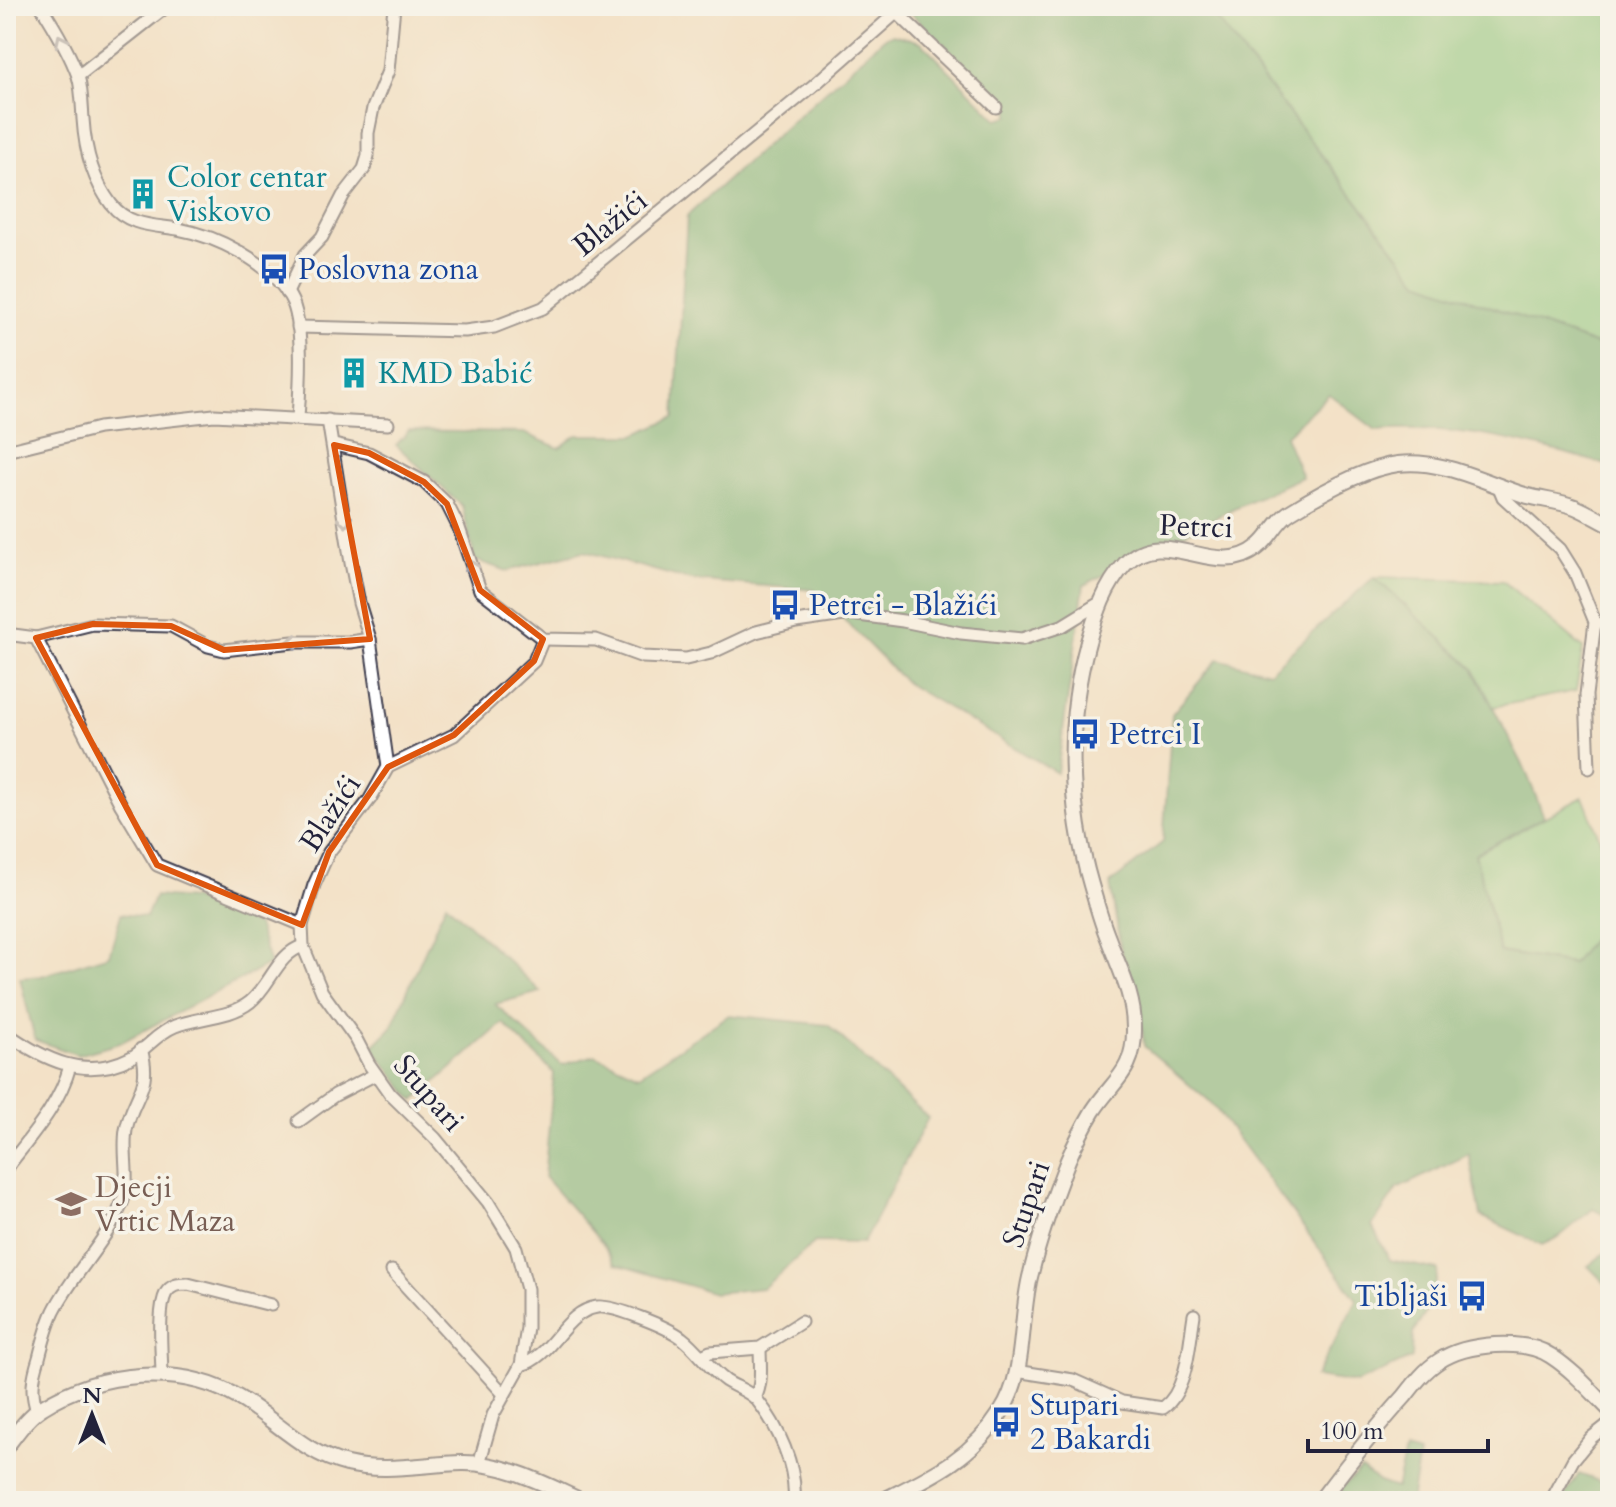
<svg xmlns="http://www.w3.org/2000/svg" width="1616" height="1507" font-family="Cardo,serif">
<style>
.green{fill:#84cc87;stroke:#537761;stroke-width:2}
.forest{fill:#6bb074;stroke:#466958;stroke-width:2}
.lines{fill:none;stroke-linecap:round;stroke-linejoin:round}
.minor-casing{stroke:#413f50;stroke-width:15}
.tertiary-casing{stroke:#413f50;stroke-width:18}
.minor{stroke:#fff;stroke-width:11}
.tertiary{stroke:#fff;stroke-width:14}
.oneway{stroke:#9c9ca7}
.marked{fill:none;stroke:#de560e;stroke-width:6;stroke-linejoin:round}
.labels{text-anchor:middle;stroke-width:7;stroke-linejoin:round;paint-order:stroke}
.culture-label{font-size:30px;fill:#0d838f;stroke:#f7f3e8;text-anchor:start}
.street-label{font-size:30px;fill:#22223b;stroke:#f7f3e8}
.transit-label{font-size:30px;fill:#164399;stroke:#f7f3e8;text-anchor:start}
.education-label{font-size:30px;fill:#785e54;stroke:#f7f3e8;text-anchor:start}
</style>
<rect width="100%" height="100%" fill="#f7f3e8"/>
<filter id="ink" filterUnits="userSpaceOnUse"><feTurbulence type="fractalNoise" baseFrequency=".0125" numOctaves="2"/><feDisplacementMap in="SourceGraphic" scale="16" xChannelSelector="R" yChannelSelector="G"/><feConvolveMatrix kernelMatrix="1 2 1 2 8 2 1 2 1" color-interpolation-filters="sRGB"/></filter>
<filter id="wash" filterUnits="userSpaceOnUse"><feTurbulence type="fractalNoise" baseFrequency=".006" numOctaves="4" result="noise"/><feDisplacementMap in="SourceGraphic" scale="32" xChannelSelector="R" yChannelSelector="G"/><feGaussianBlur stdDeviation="1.8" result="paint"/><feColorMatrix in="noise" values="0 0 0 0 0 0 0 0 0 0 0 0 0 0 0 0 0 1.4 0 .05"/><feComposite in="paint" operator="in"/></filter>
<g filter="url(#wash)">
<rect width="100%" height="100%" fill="#f3e1c7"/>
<g class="green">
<path d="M 1216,6 L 1610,6 L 1610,353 L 1597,345 L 1419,281 L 1210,10 Z"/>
<path d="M 1374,577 L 1503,581 L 1583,648 L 1576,691 L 1493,707 L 1473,668 Z"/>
<path d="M 1583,797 L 1610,864 L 1610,916 L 1572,964 L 1500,952 L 1475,854 Z"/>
</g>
<g class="forest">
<path d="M 903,6 L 1216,6 L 1210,11 L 1419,281 L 1597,345 L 1610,353 L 1610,466 C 1535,444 1455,423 1376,430 L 1329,394 L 1285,436 L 1302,477 L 1236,507 L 1084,585 L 1057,773 L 906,683 L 815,590 L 690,580 L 584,551 L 507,571 L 475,560 L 462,506 L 396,445 L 409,431 L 524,433 L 559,448 L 577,435 L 635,435 L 675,417 L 687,216 L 884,38 L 893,34 L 921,42 L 997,119 L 1010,116 L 1009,106 Z"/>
<path d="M 1374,577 L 1473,668 L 1525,769 L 1544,817 L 1475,854 L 1500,952 L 1572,964 L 1610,916 L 1610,1218 L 1593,1209 L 1559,1237 L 1542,1245 L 1481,1216 L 1469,1154 L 1397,1189 L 1372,1226 L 1390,1260 L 1438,1270 L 1432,1303 L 1413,1333 L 1412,1358 L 1357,1383 L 1315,1377 L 1357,1300 L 1213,1105 L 1144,1046 L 1138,990 L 1122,956 L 1110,884 L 1163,842 L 1172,714 L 1218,659 L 1269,672 Z"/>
<path d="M 155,896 L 192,899 L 257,925 L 270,964 L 120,1043 L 78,1055 L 35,1040 L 20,978 L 41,976 L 109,955 L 121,914 L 146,917 Z"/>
<path d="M 446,903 L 541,992 L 495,1004 L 562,1065 L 595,1055 L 639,1075 L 729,1015 L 828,1025 L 928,1118 L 863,1243 L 815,1242 L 763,1288 L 714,1293 L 615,1264 L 602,1243 L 544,1177 L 554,1073 L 503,1023 L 414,1101 L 372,1047 L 391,1028 Z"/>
<path d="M 1610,1249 L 1610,1288 L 1588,1266 Z"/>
<path d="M 1405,1451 L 1419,1455 L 1411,1501 L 1357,1501 L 1339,1490 L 1361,1469 L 1379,1482 L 1396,1488 Z"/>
<path d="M 1579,1474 L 1610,1485 L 1610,1501 L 1561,1501 Z"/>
</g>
</g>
<g filter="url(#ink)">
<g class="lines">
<g class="minor-casing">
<g id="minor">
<path d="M 41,6 C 55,28 69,51 78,76 C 82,89 82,105 83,119 C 85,150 92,179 111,204 C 128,226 153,225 178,229 C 216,236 270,262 290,297 C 305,322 300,389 298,418"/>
<path d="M 890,6 L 996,107"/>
<path d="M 78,76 L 167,6"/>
<path d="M 287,293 L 305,255 L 322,237 L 343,196 L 364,169 L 368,156 L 368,133 L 373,108 L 388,71 L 394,6"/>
<path d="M 298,327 L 465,331 L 494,327 L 543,308 L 814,85 L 897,12"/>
<path d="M 328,420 L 351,563 L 359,603 L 370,639 L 388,767"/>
<path d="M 334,445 L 369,453 L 424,482 L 447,504 L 459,528 L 480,590 L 543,639 L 596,640 L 643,657 L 686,659 L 711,653 L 756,632 L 796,622 L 851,614 L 903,621 L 961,633 L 1022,639 L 1062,626 L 1098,604"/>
<path d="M 6,451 L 99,428 L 214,415 L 388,424"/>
<path d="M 1498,485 L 1503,497 L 1560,549 L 1575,573 L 1595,622 L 1586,695 L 1589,768"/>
<path d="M 6,634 L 36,638 L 121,805 L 157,865 L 302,925"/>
<path d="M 36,638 L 93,624 L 171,626 L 208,646 L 224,650 L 293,642 L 350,642 L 370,639"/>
<path d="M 6,1033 C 43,1059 85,1081 130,1058 C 146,1050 157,1033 175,1026 C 198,1017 230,1018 250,1002 C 271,985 277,954 303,946"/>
<path d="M 299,1121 L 335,1095 L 376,1074"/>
<path d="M 6,1169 C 31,1136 59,1106 70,1066"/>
<path d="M 392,1271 L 503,1393"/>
<path d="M 702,1356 L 710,1352 L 760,1348 L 801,1322"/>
<path d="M 521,1365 C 553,1357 563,1312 597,1307 C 613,1305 668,1327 682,1338 C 698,1350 709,1369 726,1381 C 735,1387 749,1391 757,1400 C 778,1426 797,1467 794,1501"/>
<path d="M 1016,1371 L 1073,1380 L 1122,1402 L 1163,1408 C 1188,1390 1189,1344 1194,1315"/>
<path d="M 162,1376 C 162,1356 157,1310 166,1293 C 171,1285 178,1284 188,1284 L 271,1305"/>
<path d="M 755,1398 C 763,1383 760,1364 760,1348"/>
<path d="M 37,1411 C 30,1391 33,1377 39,1358 C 43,1342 47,1326 54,1311 C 73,1273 106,1243 122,1203 C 131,1180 122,1155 126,1130 C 132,1097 153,1088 141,1049"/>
<path d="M 479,1464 L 493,1415 L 521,1365 L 527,1328 L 527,1289 L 516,1248 L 488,1202 L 435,1138 L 390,1094 L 369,1064 L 356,1039 L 322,992 L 303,946 L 302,925 L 314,885 L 329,852 L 370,799 L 388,767 L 454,735 L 534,661 L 543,639"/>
<path d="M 551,1501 L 552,1487"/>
<path d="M 1551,1501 L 1573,1460 L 1591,1438 L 1610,1423"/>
</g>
</g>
<g class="tertiary-casing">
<g id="tertiary">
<path d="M 6,1447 C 17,1433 28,1416 43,1407 C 100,1371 180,1363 239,1398 C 276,1420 303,1453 347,1464 C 385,1473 423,1464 462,1463 C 504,1462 544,1484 582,1501"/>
<path d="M 882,1501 C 930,1477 971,1459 1001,1412 C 1027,1373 1019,1317 1031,1273 C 1040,1236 1054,1196 1068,1160 C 1075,1144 1084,1126 1093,1111 C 1113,1080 1135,1072 1134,1028 C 1134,995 1119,968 1108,938 C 1101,921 1096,902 1091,885 C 1068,806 1066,721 1088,642 C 1096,614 1105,586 1125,564 C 1164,522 1216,582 1258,547 C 1271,537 1276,521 1290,512 C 1319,494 1364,468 1398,464 C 1442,458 1487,484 1528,496 C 1543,500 1560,501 1575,507 C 1587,512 1598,519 1610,525"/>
<path d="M 1320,1501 C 1347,1465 1375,1429 1405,1396 C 1415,1383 1425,1370 1439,1361 C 1466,1343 1524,1338 1551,1356 C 1574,1371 1592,1392 1610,1410"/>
</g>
</g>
<use href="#minor" class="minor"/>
<use href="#tertiary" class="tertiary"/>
</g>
<defs><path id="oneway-chevron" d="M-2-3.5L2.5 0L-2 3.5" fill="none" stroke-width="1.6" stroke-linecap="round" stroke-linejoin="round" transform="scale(2)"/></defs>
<g class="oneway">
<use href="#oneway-chevron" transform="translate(61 40) rotate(-115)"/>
<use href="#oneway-chevron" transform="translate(345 522) rotate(82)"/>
<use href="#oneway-chevron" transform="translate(471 565) rotate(-109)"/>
<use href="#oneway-chevron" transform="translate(292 642) rotate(177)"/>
</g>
</g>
<path d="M0 0H1616V1507H0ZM 334,445 L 369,453 L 424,482 L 447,504 L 480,590 L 543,639 L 534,661 L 454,735 L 388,767 L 329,852 L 302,925 L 157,865 L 36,638 L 93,624 L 171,626 L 224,650 L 370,639 Z" fill="#f3e1c7" fill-opacity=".55" fill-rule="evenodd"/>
<path class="marked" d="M 334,445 L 369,453 L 424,482 L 447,504 L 480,590 L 543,639 L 534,661 L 454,735 L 388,767 L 329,852 L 302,925 L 157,865 L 36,638 L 93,624 L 171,626 L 224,650 L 370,639 Z"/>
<defs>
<g id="building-bare" transform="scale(2.4)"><path d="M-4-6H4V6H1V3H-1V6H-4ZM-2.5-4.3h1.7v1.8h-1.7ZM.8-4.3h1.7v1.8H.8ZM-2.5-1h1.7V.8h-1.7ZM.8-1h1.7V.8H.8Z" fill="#0f9aa8" stroke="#f7f3e8" stroke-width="2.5" paint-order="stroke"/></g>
<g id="bus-bare" transform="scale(2.4)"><path d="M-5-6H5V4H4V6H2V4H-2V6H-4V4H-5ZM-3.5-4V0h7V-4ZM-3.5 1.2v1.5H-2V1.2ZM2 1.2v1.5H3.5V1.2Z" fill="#1a4fb4" stroke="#f7f3e8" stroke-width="2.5" paint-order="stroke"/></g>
<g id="school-bare" transform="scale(2.4)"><path d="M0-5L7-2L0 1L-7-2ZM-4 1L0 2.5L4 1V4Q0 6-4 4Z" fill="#8d6e63" stroke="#f7f3e8" stroke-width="2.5" paint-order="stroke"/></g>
</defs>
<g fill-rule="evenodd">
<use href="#building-bare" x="143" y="194"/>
<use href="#bus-bare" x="274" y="269"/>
<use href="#building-bare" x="354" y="373"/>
<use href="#bus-bare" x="785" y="605"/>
<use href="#bus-bare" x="1085" y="734"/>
<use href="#school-bare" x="71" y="1204"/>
<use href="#bus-bare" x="1472" y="1296"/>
<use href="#bus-bare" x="1006" y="1422"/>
</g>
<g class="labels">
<g class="culture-label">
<text x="167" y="187">Color centar<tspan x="167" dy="34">Viskovo</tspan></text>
<text x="378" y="383">KMD Babić</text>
</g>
<g class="street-label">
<text transform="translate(610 223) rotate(-39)" y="10">Blažići</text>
<text transform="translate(1196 526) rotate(2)" y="10">Petrci</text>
<text transform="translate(330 813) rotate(-57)" y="10">Blažići</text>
<text transform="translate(429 1093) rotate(49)" y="10">Stupari</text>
<text transform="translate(1026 1204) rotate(-71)" y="10">Stupari</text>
</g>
<g class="transit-label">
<text x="298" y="279">Poslovna zona</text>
<text x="809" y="615">Petrci - Blažići</text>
<text x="1109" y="744">Petrci I</text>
<text x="1448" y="1306" text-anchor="end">Tibljaši</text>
<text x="1030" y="1415">Stupari<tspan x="1030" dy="34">2 Bakardi</tspan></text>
</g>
<g class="education-label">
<text x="95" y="1197">Djecji<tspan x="95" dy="34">Vrtic Maza</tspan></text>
</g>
</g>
<rect width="1616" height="1507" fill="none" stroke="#f7f3e8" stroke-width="32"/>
<g transform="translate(92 1415)" stroke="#f7f3e8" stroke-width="6" paint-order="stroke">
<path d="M0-6L14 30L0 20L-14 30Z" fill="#22223b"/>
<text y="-12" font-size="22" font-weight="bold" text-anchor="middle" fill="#22223b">N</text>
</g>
<path d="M1308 1439v12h180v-12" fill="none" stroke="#22223b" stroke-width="4"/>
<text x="1320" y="1439" font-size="24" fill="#22223b" stroke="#f7f3e8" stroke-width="6" paint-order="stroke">100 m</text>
</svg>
